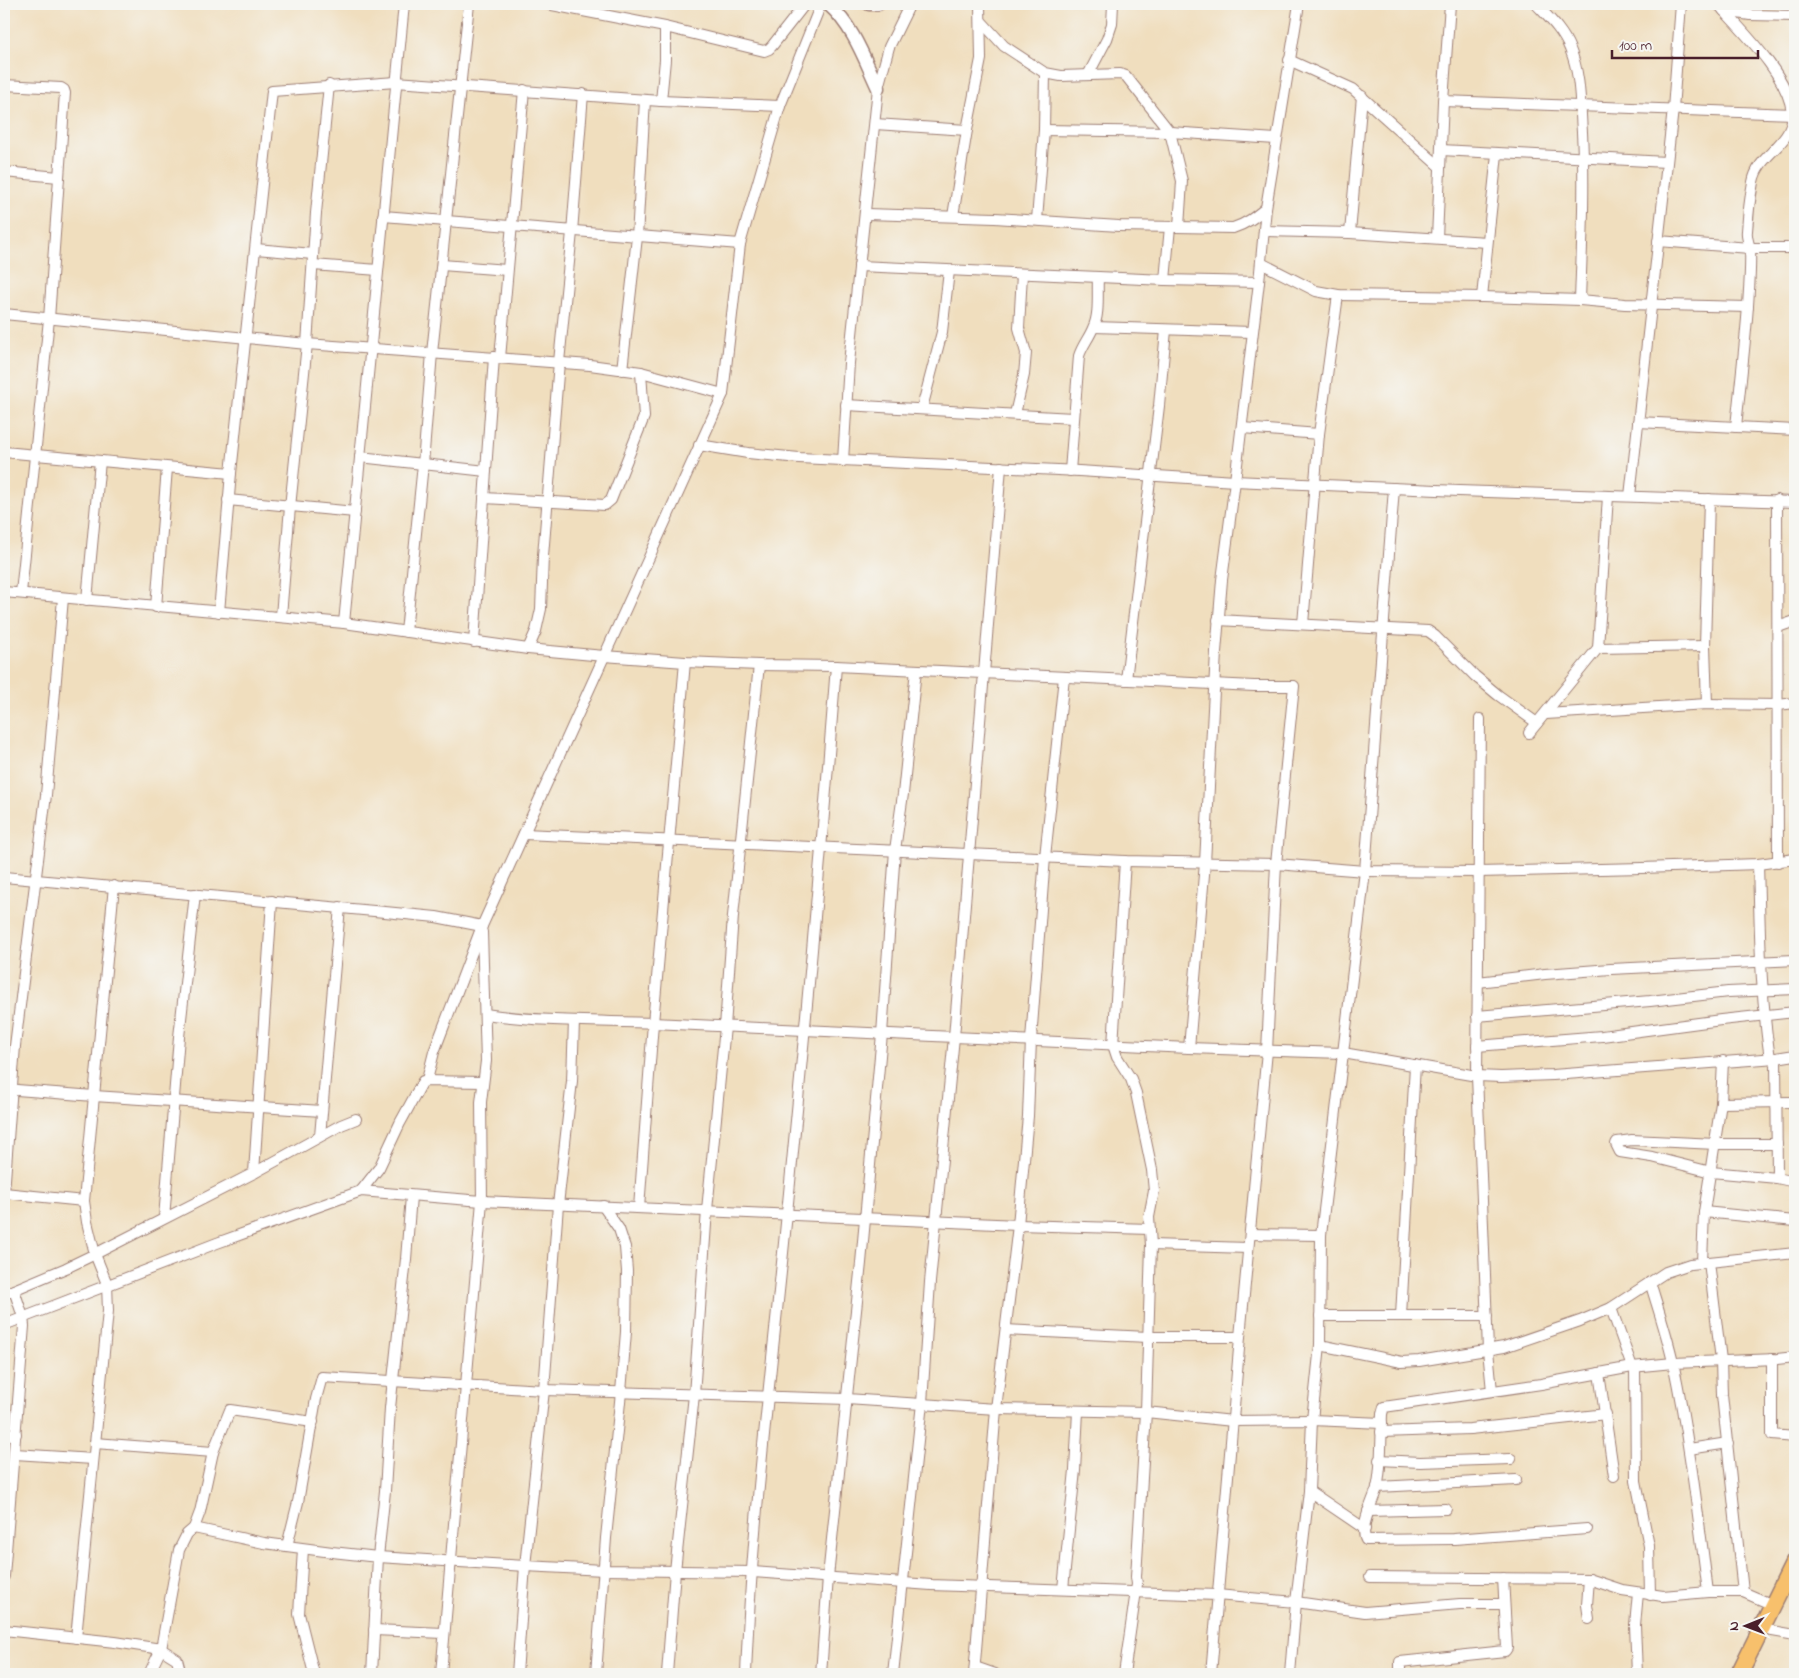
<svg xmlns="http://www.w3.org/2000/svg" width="1799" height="1678" font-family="'Indie Flower',sans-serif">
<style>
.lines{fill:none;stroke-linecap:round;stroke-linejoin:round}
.minor-casing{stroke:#9d7e74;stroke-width:12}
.tertiary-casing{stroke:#9d7e74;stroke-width:15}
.trunk-casing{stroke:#9d7e74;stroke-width:19}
.minor{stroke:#fff;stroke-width:10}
.tertiary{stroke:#fff;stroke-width:12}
.trunk{stroke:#f7c06c;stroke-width:16}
</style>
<rect width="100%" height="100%" fill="#f6f6f2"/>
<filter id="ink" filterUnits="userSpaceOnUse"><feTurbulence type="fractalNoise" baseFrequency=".02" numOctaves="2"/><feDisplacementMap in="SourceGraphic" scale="10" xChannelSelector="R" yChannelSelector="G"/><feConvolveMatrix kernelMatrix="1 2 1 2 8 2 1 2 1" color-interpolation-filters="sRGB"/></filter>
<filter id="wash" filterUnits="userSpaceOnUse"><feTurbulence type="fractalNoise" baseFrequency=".0096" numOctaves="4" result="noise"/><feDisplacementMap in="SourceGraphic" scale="20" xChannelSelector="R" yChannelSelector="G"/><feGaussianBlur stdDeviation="1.12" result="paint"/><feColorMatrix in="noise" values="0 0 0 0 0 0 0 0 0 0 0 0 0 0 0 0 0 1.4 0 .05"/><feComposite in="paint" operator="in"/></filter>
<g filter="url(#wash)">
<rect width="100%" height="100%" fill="#f0debe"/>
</g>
<g filter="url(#ink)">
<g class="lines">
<g class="minor-casing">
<g id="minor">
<path d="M 547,4 L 665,27 L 764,51 L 769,49 L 772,46 L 805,4"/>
<path d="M 1536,4 C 1549,18 1563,31 1570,49 C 1581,75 1580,105 1582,132 C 1585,188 1582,244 1580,300"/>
<path d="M 1718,4 C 1742,31 1788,75 1792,112 C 1796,143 1758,153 1753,182 C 1750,198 1748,215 1747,231 C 1746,237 1749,243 1750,249 C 1751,268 1749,288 1748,306 C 1745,346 1740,387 1736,427"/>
<path d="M 1724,11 L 1750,15 L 1795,16"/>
<path d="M 981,21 L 1004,46 L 1045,73 L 1061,76 L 1120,74 L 1126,76 L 1170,132 L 1182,181 L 1179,227"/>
<path d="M 1289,60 L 1353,89 L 1440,167"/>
<path d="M 1088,75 L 1107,39 L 1112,24 L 1113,4"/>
<path d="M 4,85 L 61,88 L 64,90 L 65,93 L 49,319 L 21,593"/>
<path d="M 4,99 L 5,85"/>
<path d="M 661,101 L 665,60 L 665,27"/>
<path d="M 1443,101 L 1795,114"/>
<path d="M 875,124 L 967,130"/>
<path d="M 1044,130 L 1170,132 L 1276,139"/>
<path d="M 1441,150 L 1666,162"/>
<path d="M 4,172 L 59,177"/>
<path d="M 866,214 L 995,218 L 1119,226 L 1233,228 C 1246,224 1255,217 1266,208"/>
<path d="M 383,216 L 740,244"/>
<path d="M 953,216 L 967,130 L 981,59 L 980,4"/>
<path d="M 1037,220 L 1044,130 L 1045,73"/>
<path d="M 1264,231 L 1350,233 L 1487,242"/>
<path d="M 1350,233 L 1362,96"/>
<path d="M 1437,238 L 1443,101 L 1450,4"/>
<path d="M 1658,241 L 1750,248 L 1795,248"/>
<path d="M 256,249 L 313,254"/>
<path d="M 1261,263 L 1316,291 L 1338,295 L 1482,297 L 1580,300 L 1625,304 L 1748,307"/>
<path d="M 313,265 L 378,270"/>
<path d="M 442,265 L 507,270"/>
<path d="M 859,266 L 1165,280 L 1259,282"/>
<path d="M 1165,280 L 1170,227"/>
<path d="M 1482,297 L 1497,154"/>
<path d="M 4,314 L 307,344 L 590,365 L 641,372 L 723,394"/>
<path d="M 1094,327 L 1252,332"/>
<path d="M 500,358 L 524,90"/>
<path d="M 622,370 L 637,237 L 645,100"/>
<path d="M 846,405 L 1073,418"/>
<path d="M 922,408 L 942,332 L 949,271"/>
<path d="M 1015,414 L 1024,375 L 1026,353 L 1019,328 L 1022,274"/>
<path d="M 1638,422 L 1795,430"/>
<path d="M 1242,428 L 1319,434"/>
<path d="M 699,445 L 748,453 L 799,458 L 1079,471 L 1235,481 L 1459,491 L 1795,502"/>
<path d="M 4,452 L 231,473"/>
<path d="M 360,457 L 486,471"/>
<path d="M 843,461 L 849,363 L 878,88 L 889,47 L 910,4"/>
<path d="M 1070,471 L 1079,356 C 1082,346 1089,338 1093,328 C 1100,314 1097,293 1098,277"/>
<path d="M 1630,496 L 1673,109 L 1681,4"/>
<path d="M 484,498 L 605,505 L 611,500 L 644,417 L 641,372"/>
<path d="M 228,500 L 355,512"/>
<path d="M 1777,500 L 1778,862"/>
<path d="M 4,592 L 344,623 L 528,649 L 604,656 L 685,662 L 759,665 L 836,666 L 1254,686 L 1294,686 L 1276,864 L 1267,1051 L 1240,1337 L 1211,1674"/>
<path d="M 87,600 L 100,461"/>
<path d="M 156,607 L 167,468"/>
<path d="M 219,612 L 231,473 L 272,91 L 396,82 L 661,101 L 780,106"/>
<path d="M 281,616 L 290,507 L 307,344 L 316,213 L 329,85"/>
<path d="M 1218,620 L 1428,631 L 1435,636 L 1475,676 L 1498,695 L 1537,723"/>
<path d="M 344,623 L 404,4"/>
<path d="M 1303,624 L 1319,434 L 1338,295"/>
<path d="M 1778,627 L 1795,621"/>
<path d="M 406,632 L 423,464 L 432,353 L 469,4"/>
<path d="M 474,642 L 494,357"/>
<path d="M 1598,648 L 1705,646"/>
<path d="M 528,649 L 536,631 L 541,609 L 543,556 L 559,362 L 572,232 L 583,94"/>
<path d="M 1126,680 L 1159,406 L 1166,330"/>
<path d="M 1707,704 L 1705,646 L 1709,499"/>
<path d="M 1546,714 L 1707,704 L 1778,705 L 1795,703"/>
<path d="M 1480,719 L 1477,1076 L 1488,1350 L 1492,1391"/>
<path d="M 1529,733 L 1598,648 L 1608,496"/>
<path d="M 524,834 L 1125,861 L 1276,864 L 1365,871 L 1478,872 L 1642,868 L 1758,864 L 1795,859"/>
<path d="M 1758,864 C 1760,929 1760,993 1770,1058"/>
<path d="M 4,877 L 385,912 L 436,917 L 482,926"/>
<path d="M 1478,982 L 1545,974 L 1611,969 L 1795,960"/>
<path d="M 485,1014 C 541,1022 597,1021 653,1023 L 1189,1048 L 1343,1053 L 1477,1076 L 1501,1077 L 1553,1075 L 1776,1058 L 1777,1178 L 1795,1182"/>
<path d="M 1477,1016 L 1650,1001 L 1728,992 L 1795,989"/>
<path d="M 1477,1046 L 1602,1036 L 1721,1020 L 1795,1012"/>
<path d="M 1189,1048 L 1205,863 L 1216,652 L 1222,580 L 1235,481 L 1259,282 L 1266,208 L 1299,4"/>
<path d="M 1776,1058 L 1795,1055"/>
<path d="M 427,1080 L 434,1052 L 482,926 L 723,394 L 740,244 L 780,106 L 821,4"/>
<path d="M 4,1089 L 94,1096 L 322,1111"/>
<path d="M 1721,1103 L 1795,1102"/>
<path d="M 320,1136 L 340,907"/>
<path d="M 254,1173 L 272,901"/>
<path d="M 1777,1178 L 1711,1172 L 1652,1157 L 1620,1152 L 1616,1144 L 1617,1142 L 1632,1140 L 1716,1144 L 1777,1144"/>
<path d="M 361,1191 L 379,1168 L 400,1123 L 423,1081 L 483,1082"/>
<path d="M 4,1193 L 15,1046 L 46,795 L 63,598"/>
<path d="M 4,1193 L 84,1201"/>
<path d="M 639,1208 L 653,1023 L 685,662"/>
<path d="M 1704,1212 L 1795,1221"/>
<path d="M 164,1218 L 179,1037 L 195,894"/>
<path d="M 1250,1234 L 1321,1235"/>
<path d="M 1151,1245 L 1248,1248"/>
<path d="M 1702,1262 L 1704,1212 L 1721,1103 L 1723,1061"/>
<path d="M 1709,1262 L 1721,1360 L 1722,1395 L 1743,1592 L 1773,1605"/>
<path d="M 1650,1282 C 1658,1308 1667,1335 1673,1362 C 1689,1438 1698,1515 1708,1592"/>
<path d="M 4,1294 L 66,1268 L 95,1254 L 254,1173 L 341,1125 L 356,1119"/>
<path d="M 1611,1308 L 1632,1367"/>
<path d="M 1320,1316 L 1487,1316"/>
<path d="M 1401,1316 L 1415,1065"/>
<path d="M 4,1325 L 217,1243 L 361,1191 L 482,1201 L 1018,1225 L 1150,1229"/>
<path d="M 1006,1330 L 1148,1337 L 1240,1337"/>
<path d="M 1320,1345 L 1402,1362 L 1419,1361 L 1504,1347 L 1580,1321 L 1611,1308 L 1666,1272 L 1690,1264 L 1795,1253"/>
<path d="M 1772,1359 L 1772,1435 L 1795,1437"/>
<path d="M 1635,1367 L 1636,1481 L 1649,1546 L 1650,1595"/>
<path d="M 1599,1373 L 1614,1476"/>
<path d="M 1381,1432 L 1470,1429 L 1606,1414"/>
<path d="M 4,1434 L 16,1434"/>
<path d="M 95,1443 L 213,1452"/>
<path d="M 1689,1449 L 1728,1443"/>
<path d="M 15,1454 L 93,1459"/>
<path d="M 1379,1460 L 1420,1462 L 1511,1459"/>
<path d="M 1377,1487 L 1516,1480"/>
<path d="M 1309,1491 L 1365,1529"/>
<path d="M 1368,1511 L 1446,1509"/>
<path d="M 194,1528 L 264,1543 L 332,1552 L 378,1557 L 525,1566 L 604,1570 L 753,1572 L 931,1585 L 1217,1595 L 1296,1602 L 1365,1612 L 1460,1604 L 1504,1604"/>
<path d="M 1587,1529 L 1454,1539 L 1366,1540 C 1359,1528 1373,1501 1377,1488 C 1382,1468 1381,1436 1382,1414 L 1384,1407 L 1541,1384 L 1632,1367 L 1673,1363 L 1777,1359 L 1795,1357"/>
<path d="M 287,1546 L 298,1502 L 316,1399 L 322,1377 L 544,1390 L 847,1399 L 996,1409 L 1146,1412 L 1233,1421 L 1312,1420 L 1382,1423"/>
<path d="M 303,1549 L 299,1614 L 314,1674"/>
<path d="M 4,1576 L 24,1326 L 23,1317 L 14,1290"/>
<path d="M 1370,1577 L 1589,1579 L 1622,1590 L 1663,1596 L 1708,1592 L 1743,1592"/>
<path d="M 1063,1589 L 1075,1470 L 1078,1411"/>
<path d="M 1589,1619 L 1587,1605 L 1589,1579"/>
<path d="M 1761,1629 L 1795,1635"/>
<path d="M 4,1630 L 115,1642 L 161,1649 L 177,1659 L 181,1674"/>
<path d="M 374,1630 L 444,1633"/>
<path d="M 76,1638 L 108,1311 L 107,1284 L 95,1254 L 87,1222 L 84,1201 L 114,886"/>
<path d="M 975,1667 L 995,1674"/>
<path d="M 149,1674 L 161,1649 L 179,1550 L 187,1534 L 194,1528 L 200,1512 L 213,1452 L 230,1410 L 313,1422"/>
<path d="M 372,1674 L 378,1557 L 385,1491 L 390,1408 L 406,1259 L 411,1196"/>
<path d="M 441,1674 L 482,1201 L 481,1102 L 486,1061 L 482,932"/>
<path d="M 517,1674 L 525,1566 L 544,1390 L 558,1205 L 572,1081 L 574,1021"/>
<path d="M 596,1674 L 606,1538 L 621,1392 L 626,1332 L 627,1271 L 625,1247 L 619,1229 L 603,1206"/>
<path d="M 667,1674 L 675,1571 L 694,1395 L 707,1210 L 725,1027 L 733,916 L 759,665"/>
<path d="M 746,1674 C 752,1520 772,1367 787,1213 C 805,1031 822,848 836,666"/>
<path d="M 821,1674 L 828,1577 L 861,1263 L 882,1034 L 895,850 L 903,794 L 916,670"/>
<path d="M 893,1674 L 922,1403 L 930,1282 L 954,1037 L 1001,467"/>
<path d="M 974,1674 L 996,1409 L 1018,1225 L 1028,1116 L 1031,1040 L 1045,857 L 1064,677"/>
<path d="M 1124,1674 L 1137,1584 L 1136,1577 L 1146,1412 L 1151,1245 L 1149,1217 L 1154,1191 L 1152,1170 L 1136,1093 L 1131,1079 L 1117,1057 L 1113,1045 L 1125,861"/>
<path d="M 1290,1674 L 1296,1602 L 1309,1491 L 1312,1420 L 1320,1345 L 1321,1235 L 1365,871 L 1394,488"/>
<path d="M 1400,1674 L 1400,1662 L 1505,1651 L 1507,1648 L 1503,1578"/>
<path d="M 1637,1674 L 1635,1625 L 1638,1593"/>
</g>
</g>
<g class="tertiary-casing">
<g id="tertiary">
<path d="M 828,4 C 853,26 864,58 878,88"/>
<path d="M 869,4 L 878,4"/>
</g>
</g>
<g class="trunk-casing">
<path id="trunk" d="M 1739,1674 L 1795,1560"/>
</g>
<use href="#minor" class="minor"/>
<use href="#tertiary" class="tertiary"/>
<use href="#trunk" class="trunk"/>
</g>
</g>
<rect width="1799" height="1678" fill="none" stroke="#f6f6f2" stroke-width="20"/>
<g transform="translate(1746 1626) rotate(269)" stroke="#f6f6f2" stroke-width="4" paint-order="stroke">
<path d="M0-4L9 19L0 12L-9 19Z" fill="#4a1f2b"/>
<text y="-8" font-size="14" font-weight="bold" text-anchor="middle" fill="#4a1f2b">N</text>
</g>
<path d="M1612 50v8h146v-8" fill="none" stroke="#4a1f2b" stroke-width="2.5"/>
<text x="1619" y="50" font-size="15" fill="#4a1f2b" stroke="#f6f6f2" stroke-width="4" paint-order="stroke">100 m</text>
</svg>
